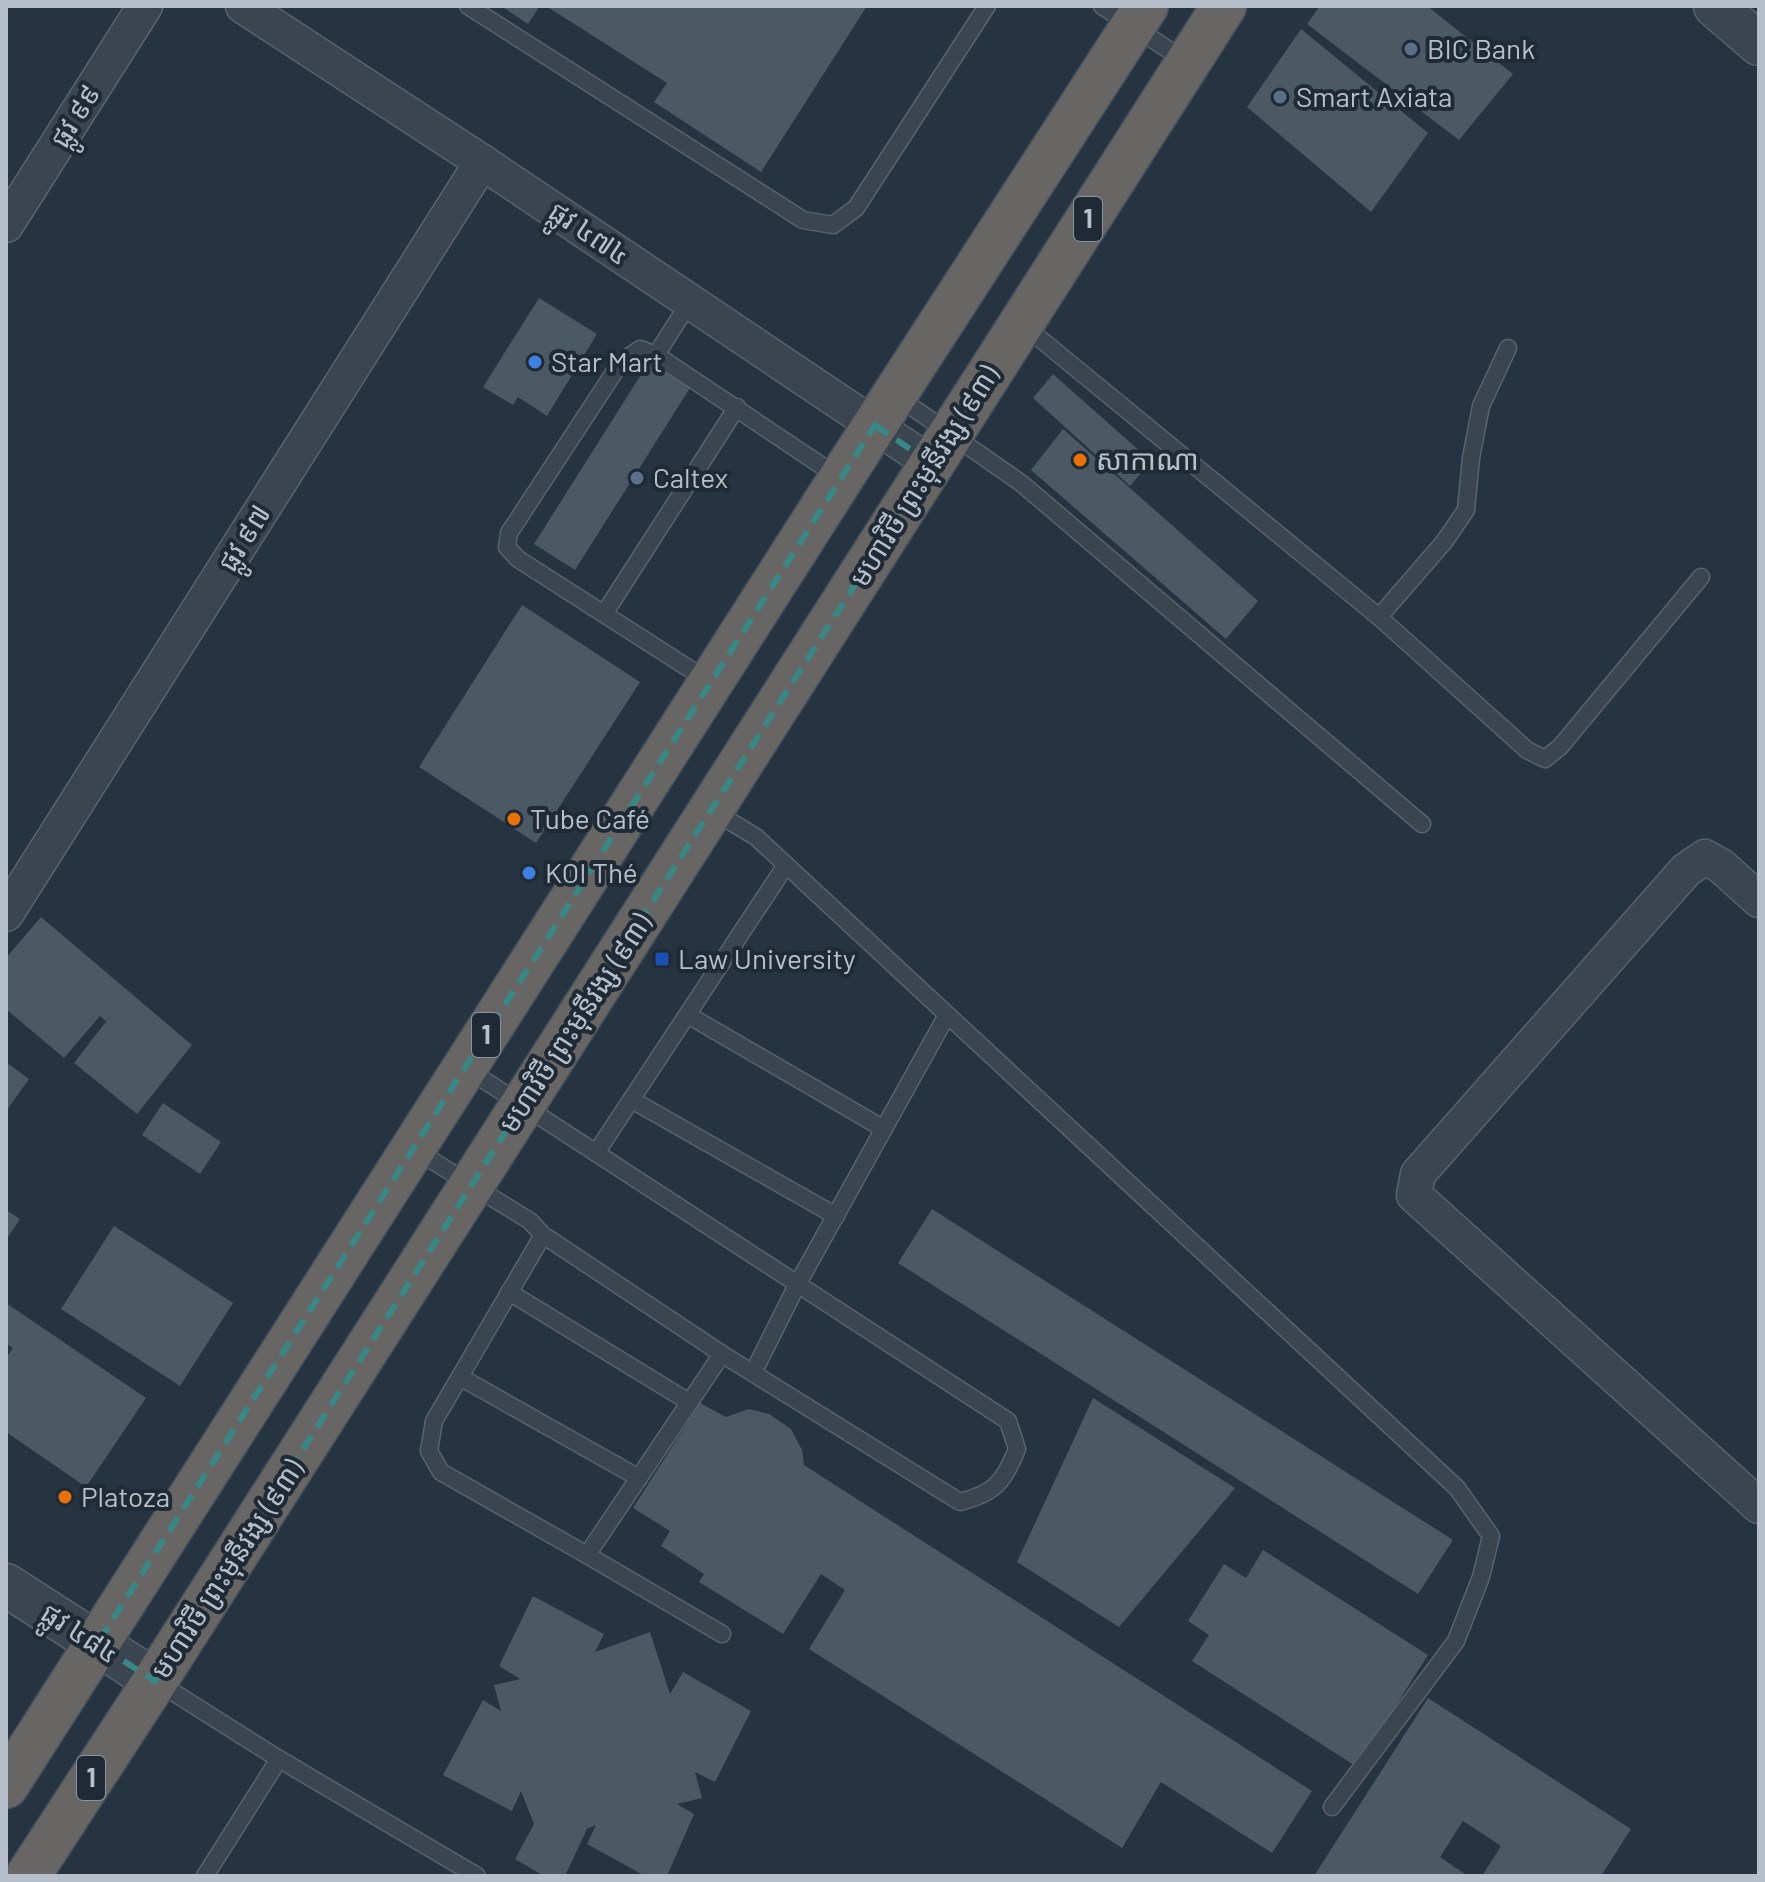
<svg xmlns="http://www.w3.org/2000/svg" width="1765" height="1882" font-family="Barlow,'Noto Sans Khmer',sans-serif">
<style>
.building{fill:#4b5965}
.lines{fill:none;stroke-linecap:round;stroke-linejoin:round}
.service-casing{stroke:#58636d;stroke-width:19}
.minor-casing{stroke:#58636d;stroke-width:37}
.tertiary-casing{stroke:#58636d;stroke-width:45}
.trunk-casing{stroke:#45505a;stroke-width:47}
.service{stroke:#3b4550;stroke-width:16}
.minor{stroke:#3b4550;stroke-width:34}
.tertiary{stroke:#3b4550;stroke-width:42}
.trunk{stroke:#676664;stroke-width:44}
.marked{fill:none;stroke:#398885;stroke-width:6;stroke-dasharray:16 10;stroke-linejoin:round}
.service-dot{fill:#5c6f8a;stroke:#1f2a35;stroke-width:3}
.shop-dot{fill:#3f7fe0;stroke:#1f2a35;stroke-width:3}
.food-dot{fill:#e8710a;stroke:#1f2a35;stroke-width:3}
.transit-dot{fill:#1a4fb4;stroke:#1f2a35;stroke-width:3}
.labels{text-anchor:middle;stroke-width:8;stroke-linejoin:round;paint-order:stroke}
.shield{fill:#1f2a35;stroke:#89939d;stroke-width:2}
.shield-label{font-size:26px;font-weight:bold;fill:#b7c0ca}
.poi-label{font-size:28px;fill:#b7c0ca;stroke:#1f2a35;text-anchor:start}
.street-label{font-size:28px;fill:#b7c0ca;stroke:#1f2a35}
</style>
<rect width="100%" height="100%" fill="#263340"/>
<g class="building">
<path d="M 501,6 L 540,6 L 528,24 Z"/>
<path d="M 546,6 L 867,6 L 761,172 L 654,102 L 667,83 Z"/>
<path d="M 1320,6 L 1427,6 L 1513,74 L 1459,140 L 1307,24 Z"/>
<path d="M 1301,29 L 1428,133 L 1371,212 L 1247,107 Z"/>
<path d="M 539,298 L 597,334 L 547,416 L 518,397 L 513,405 L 483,387 Z"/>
<path d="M 649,362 L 690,388 L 575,570 L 534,544 Z"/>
<path d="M 1053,374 L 1151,461 L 1130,486 L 1033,398 Z"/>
<path d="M 1063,429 L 1258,601 L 1226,639 L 1031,470 Z"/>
<path d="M 522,605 L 640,682 L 536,843 L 419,767 Z"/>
<path d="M 41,917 L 192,1045 L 137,1114 L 74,1063 L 115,1010 L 106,1021 L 100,1016 L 64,1058 L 6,1009 L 6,958 Z"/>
<path d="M 6,1062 L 29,1079 L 6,1111 Z"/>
<path d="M 163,1103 L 221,1142 L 200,1174 L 142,1135 Z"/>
<path d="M 932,1209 L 1453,1540 L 1418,1594 L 898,1263 Z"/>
<path d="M 6,1210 L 20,1219 L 6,1240 Z"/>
<path d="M 114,1226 L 233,1303 L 180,1386 L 61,1309 Z"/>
<path d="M 6,1303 L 146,1398 L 86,1487 L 6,1432 L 6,1358 L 13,1348 L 6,1344 Z"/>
<path d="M 1093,1398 L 1235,1488 L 1119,1627 L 1017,1562 Z"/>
<path d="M 700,1403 L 726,1417 L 749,1409 L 769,1414 L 791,1429 L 802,1450 L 804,1465 L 1312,1791 L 1272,1853 L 1161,1782 L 1122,1848 L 809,1649 L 845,1590 L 821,1574 L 783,1634 L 699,1582 L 704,1574 L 661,1546 L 670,1531 L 633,1508 Z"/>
<path d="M 1263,1550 L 1428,1655 L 1357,1767 L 1192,1661 L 1209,1635 L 1188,1621 L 1224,1564 L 1246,1578 Z"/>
<path d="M 533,1596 L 604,1634 L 595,1652 L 650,1632 L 670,1694 L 683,1672 L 751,1711 L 715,1782 L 695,1772 L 702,1798 L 677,1804 L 694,1814 L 667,1876 L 645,1876 L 587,1844 L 596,1825 L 587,1829 L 565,1876 L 544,1876 L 515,1859 L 534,1824 L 521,1791 L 512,1811 L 443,1775 L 483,1700 L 501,1711 L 494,1685 L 520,1679 L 499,1666 Z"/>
<path d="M 1428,1698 L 1631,1829 L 1601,1876 L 1482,1876 L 1501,1846 L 1463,1821 L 1440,1857 L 1468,1876 L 1314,1876 Z"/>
</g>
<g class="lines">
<g class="service-casing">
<g id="service">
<path d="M 468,6 L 803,220 L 833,225 L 856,208 L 987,6"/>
<path d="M 1102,6 L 1187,62"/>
<path d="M 1022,324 L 1379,617 L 1527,750 L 1545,759 L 1560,747 L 1701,577"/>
<path d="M 656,355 L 691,300"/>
<path d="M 896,396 L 1021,483 L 1422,824"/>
<path d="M 604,614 L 737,407"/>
<path d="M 1379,617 L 1444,542 L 1466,510 L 1471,458 L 1481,406 L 1508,348"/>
<path d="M 710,682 L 518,559 L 507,547 L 509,533 L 621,362 L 640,349 L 656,355 L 840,478"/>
<path d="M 713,811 L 756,837 L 1457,1488 L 1491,1536 L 1481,1577 L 1456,1641 L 1332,1807"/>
<path d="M 688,1015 L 884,1129"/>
<path d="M 632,1100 L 836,1216"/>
<path d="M 415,1150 L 530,1221 L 543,1235 L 722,1354 L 960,1502 C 995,1493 1004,1482 1017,1449 L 1008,1421 L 467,1069"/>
<path d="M 596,1153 L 786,865"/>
<path d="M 543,1235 L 434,1421 L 429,1451 L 441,1472 L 587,1555"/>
<path d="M 509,1292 L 689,1402"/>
<path d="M 753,1373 L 797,1285 L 947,1015"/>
<path d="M 460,1377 L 639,1478"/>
<path d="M 722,1634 L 587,1555 L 722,1354"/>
<path d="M 157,1682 L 279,1759 L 477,1876"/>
<path d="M 205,1876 L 279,1759"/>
</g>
</g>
<g class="minor-casing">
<g id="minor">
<path d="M 243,6 L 482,162 L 932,464"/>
<path d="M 6,225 L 145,6"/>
<path d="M 1759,900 L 1721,866 L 1705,857 L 1686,870 L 1418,1174 L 1414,1195 L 1759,1506"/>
<path d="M 6,914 L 482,162"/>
</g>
</g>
<g class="tertiary-casing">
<g id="tertiary">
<path d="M 1715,6 L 1759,44"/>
<path d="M 6,1585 L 155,1681"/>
</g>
</g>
<g class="trunk-casing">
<g id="trunk">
<path d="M 6,1786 L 875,425 L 1146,6"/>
<path d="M 28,1876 L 155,1681 L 1224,6"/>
</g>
</g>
<use href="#service" class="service"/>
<use href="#minor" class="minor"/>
<use href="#tertiary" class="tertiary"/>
<use href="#trunk" class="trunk"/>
</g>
<path class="marked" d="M 875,425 L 932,464 L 155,1681 L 97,1644 Z"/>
<g class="service-dot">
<circle cx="1411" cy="49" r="8"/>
<circle cx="1280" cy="97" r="8"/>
<circle cx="637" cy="478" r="8"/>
</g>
<g class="shop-dot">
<circle cx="535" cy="362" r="8"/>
<circle cx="529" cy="873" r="8"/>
</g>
<g class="food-dot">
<circle cx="1080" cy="460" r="8"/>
<circle cx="514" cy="819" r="8"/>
<circle cx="65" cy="1497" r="8"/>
</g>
<rect class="transit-dot" x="654" y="951" width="16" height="16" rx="4"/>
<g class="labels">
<g class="shield">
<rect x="1074" y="197" width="28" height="44" rx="6"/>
<rect x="472" y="1013" width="28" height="44" rx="6"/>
<rect x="77" y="1756" width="28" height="44" rx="6"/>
</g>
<g class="shield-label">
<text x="1088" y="228">1</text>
<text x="486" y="1044">1</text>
<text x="91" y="1787">1</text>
</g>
<g class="poi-label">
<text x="1427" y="59">BIC Bank</text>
<text x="1296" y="107">Smart Axiata</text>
<text x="551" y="372">Star Mart</text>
<text x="1096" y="470">សាកាណា</text>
<text x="653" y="488">Caltex</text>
<text x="530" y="829">Tube Café</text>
<text x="545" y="883">KOI Thé</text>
<text x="678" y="969">Law University</text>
<text x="81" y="1507">Platoza</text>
</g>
<g class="street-label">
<text transform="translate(75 116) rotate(-58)" y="10">ផ្លូវ ៩៩</text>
<text transform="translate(589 233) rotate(34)" y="10">ផ្លូវ ៤៧៤</text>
<text transform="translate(924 476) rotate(-58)" y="10">មហាវិថី ព្រះមុនីវង្ស (៩៣)</text>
<text transform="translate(244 538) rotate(-58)" y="10">ផ្លូវ ៩៧</text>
<text transform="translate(575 1023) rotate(-57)" y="10">មហាវិថី ព្រះមុនីវង្ស (៩៣)</text>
<text transform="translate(227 1569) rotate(-57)" y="10">មហាវិថី ព្រះមុនីវង្ស (៩៣)</text>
<text transform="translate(80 1633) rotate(33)" y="10">ផ្លូវ ៤៨៤</text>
</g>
</g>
<rect width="1765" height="1882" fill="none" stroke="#b7c0ca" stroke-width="16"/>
</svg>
